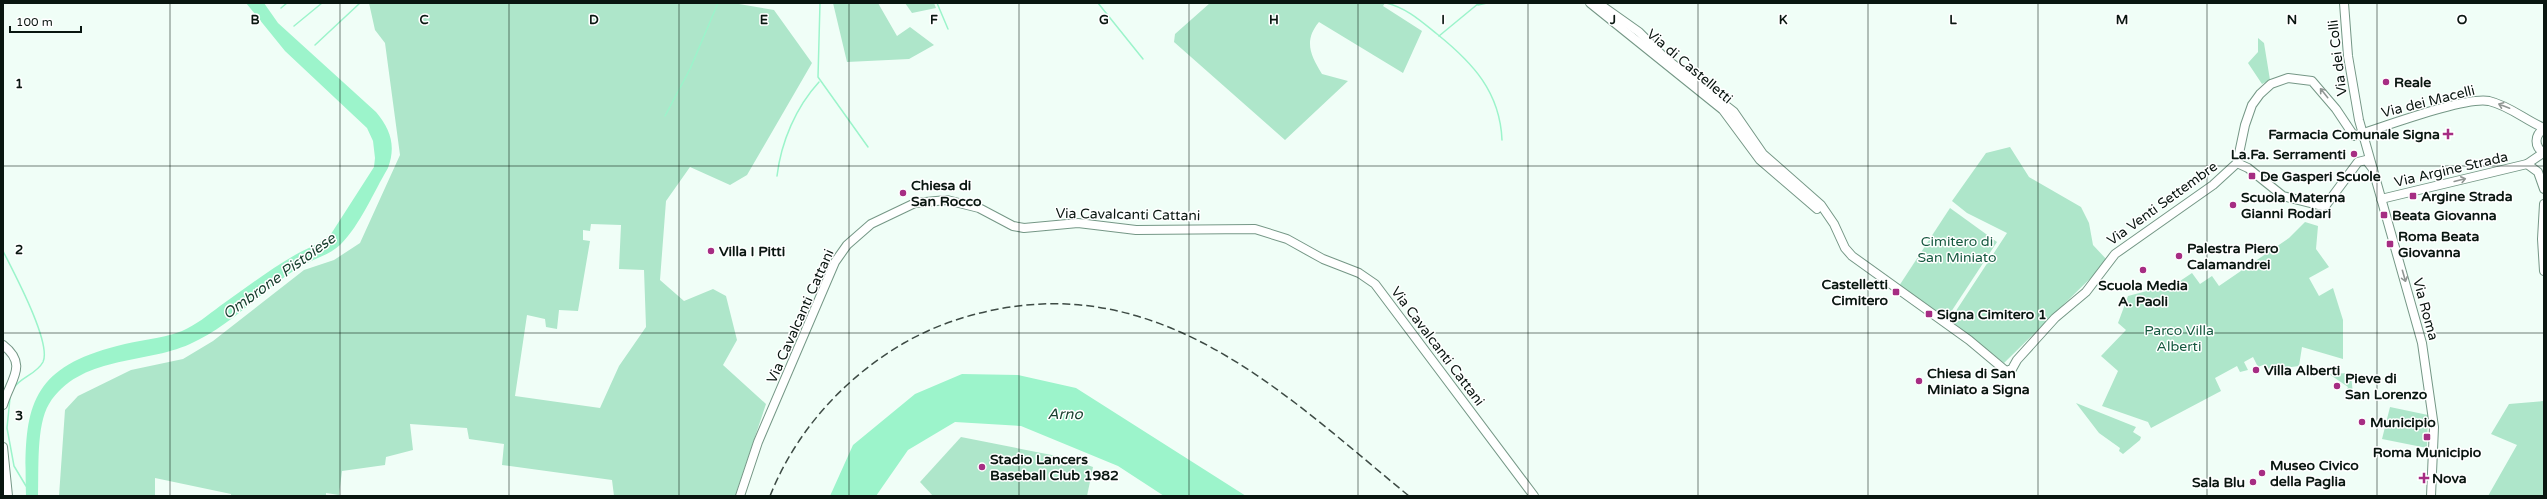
<svg xmlns="http://www.w3.org/2000/svg" width="2547" height="499" font-family="'Varela Round',sans-serif">
<style>
.green{fill:#aee6ca;fill-rule:evenodd}
.water{fill:#9cf4cb}
.lines{fill:none;stroke-linecap:round;stroke-linejoin:round}
.stream{stroke:#9cf4cb;stroke-width:1.5}
.secondary-casing{stroke:#759786;stroke-width:10}
.secondary{stroke:#fff;stroke-width:8}
.rail{stroke:#3e4b45;stroke-width:1.5;stroke-dasharray:8 4;stroke-linecap:butt}
.oneway{stroke:#909693}
.grid{fill:none;stroke:#091610;stroke-width:1;stroke-opacity:0.55}
.poi-dot{fill:#a62d83;stroke:#fff;stroke-width:1.5}
.labels{text-anchor:middle;stroke-width:3;stroke-linejoin:round;paint-order:stroke}
.street-label{font-size:14px;fill:#091610;stroke:#fff}
.poi-label{font-size:14px;font-weight:bold;fill:#091610;stroke:#fff;text-anchor:start}
.park-label{font-size:14px;fill:#15593f;stroke:#fff}
.water-label{font-size:15px;font-style:italic;fill:#183f2e;stroke:#fff}
.grid-label{font-size:13px;text-anchor:middle;font-weight:bold;fill:#091610;stroke:#fff;stroke-width:3;stroke-linejoin:round;paint-order:stroke}
</style>
<rect width="100%" height="100%" fill="#f0fef7"/>
<g class="green">
<path d="M 369,3 L 733,3 L 774,10 L 812,63 L 747,175 L 730,185 L 690,167 L 666,201 L 660,280 L 684,301 L 713,289 L 726,296 L 737,340 L 723,365 L 766,404 L 735,496 L 614,496 L 612,480 L 502,465 L 504,444 L 469,439 L 467,428 L 410,424 L 413,450 L 386,457 L 385,465 L 342,471 L 339,495 L 326,493 L 326,496 L 231,496 L 231,494 L 155,478 L 155,496 L 59,496 L 65,410 L 78,396 L 131,370 L 183,359 L 213,341 L 304,270 L 334,260 L 360,243 L 400,155 L 385,43 L 375,30 ZM 591,224 L 621,225 L 619,269 L 644,270 L 646,327 L 619,366 L 600,408 L 515,396 L 527,315 L 545,319 L 546,327 L 557,329 L 559,310 L 578,311 L 590,241 L 583,240 L 583,230 L 590,231 Z"/>
<path d="M 833,3 L 878,3 L 897,36 L 910,27 L 934,45 L 909,59 L 847,62 Z"/>
<path d="M 905,3 L 934,3 L 936,8 L 912,13 Z"/>
<path d="M 1210,3 L 1385,3 L 1383,6 L 1422,31 L 1403,73 L 1319,22 C 1303,41 1311,56 1322,74 L 1348,81 L 1285,140 L 1174,42 L 1175,34 Z"/>
<path d="M 2258,38 L 2264,43 L 2270,80 L 2262,84 L 2248,63 L 2258,52 Z"/>
<path d="M 2010,147 L 2029,177 L 2081,207 L 2089,223 L 2093,245 L 2108,261 L 2004,363 L 1950,320 L 2007,233 L 1967,213 L 1952,201 L 1986,153 Z"/>
<path d="M 1950,208 L 1997,242 L 1947,318 L 1899,286 Z"/>
<path d="M 2305,222 L 2318,226 L 2316,249 L 2329,267 L 2309,278 L 2319,296 L 2333,288 L 2343,320 L 2343,359 L 2302,347 L 2299,366 L 2277,369 L 2275,367 L 2266,373 L 2263,365 L 2258,367 L 2253,357 L 2244,362 L 2248,370 L 2240,372 L 2237,366 L 2215,378 L 2221,391 L 2151,428 L 2148,422 L 2102,406 L 2118,371 L 2101,356 L 2126,330 L 2118,323 L 2128,296 L 2177,283 L 2192,273 L 2200,284 L 2212,276 L 2219,286 L 2289,238 Z"/>
<path d="M 2349,373 L 2351,375 L 2353,394 L 2346,391 L 2348,387 L 2329,374 Z"/>
<path d="M 2544,401 L 2544,496 L 2488,496 L 2517,445 L 2491,434 L 2509,404 Z"/>
<path d="M 2076,403 L 2136,427 L 2133,432 L 2141,437 L 2140,440 L 2123,454 L 2119,451 L 2120,448 L 2099,433 Z"/>
<path d="M 2390,407 L 2428,415 L 2427,448 L 2382,439 Z"/>
<path d="M 961,437 L 1067,458 L 1093,467 L 1087,496 L 933,496 L 920,482 Z"/>
</g>
<g class="water">
<path d="M 246,3 L 264,3 L 278,23 L 376,112 C 391,130 396,146 388,168 C 373,193 361,224 340,245 C 328,256 312,259 298,268 C 261,291 231,326 190,344 C 143,365 80,355 49,404 C 36,425 39,471 38,496 L 26,496 C 24,412 26,369 117,346 C 138,340 161,339 182,331 C 196,325 208,315 220,306 C 244,289 269,270 295,255 C 307,248 320,244 331,234 L 374,167 L 375,158 L 373,141 L 367,128 L 285,51 Z"/>
<path d="M 962,374 L 1018,375 L 1076,388 L 1246,496 L 1164,496 L 1118,466 L 1021,426 L 955,422 L 908,450 L 876,496 L 830,496 L 853,445 L 915,394 Z"/>
</g>
<g class="lines">
<g class="stream">
<path d="M 820,3 L 818,77 L 868,147"/>
<path d="M 937,3 L 948,29"/>
<path d="M 1098,3 L 1143,59"/>
<path d="M 1386,3 C 1407,8 1421,21 1437,34 C 1473,63 1500,92 1502,140"/>
<path d="M 1478,5 L 1487,3"/>
<path d="M 281,8 L 287,3"/>
<path d="M 294,26 L 322,3"/>
<path d="M 1439,36 L 1479,3"/>
<path d="M 315,45 L 360,3"/>
<path d="M 665,116 L 690,69 L 718,3"/>
<path d="M 777,176 C 781,142 796,107 819,82"/>
<path d="M 3,251 C 13,271 52,343 43,362 C 36,375 20,377 13,389"/>
<path d="M 10,398 L 7,428 L 14,466 L 26,486"/>
</g>
<g class="secondary-casing">
<g id="secondary">
<path d="M 1590,3 L 1723,110 L 1760,160 L 1817,209"/>
<path d="M 1598,3 L 1639,32 L 1665,58 L 1734,112 L 1763,154 L 1821,205 L 1834,224 L 1845,248 L 1852,256 L 1969,340 L 2006,371 L 2012,369 L 2017,360 L 2055,318 L 2086,292 L 2115,254 L 2213,185 L 2237,163 L 2245,125 L 2252,105 L 2260,94 L 2271,84 L 2288,78 L 2312,81 L 2336,109 L 2354,136 C 2381,128 2465,96 2489,101 C 2510,106 2525,120 2544,128"/>
<path d="M 2344,3 L 2348,56 L 2359,120 L 2422,343 L 2434,427 L 2431,496"/>
<path d="M 2544,129 C 2534,135 2534,147 2544,153"/>
<path d="M 2237,163 L 2248,168 L 2283,196 L 2322,206 L 2326,205 L 2358,162 L 2366,160 L 2373,169"/>
<path d="M 2527,164 L 2538,172 L 2544,189"/>
<path d="M 2381,199 L 2527,164 L 2543,153"/>
<path d="M 2544,204 L 2542,239 L 2544,271"/>
<path d="M 3,345 C 29,365 10,380 3,405"/>
<path d="M 3,447 L 8,496"/>
<path d="M 740,496 L 758,442 L 835,262 L 847,245 L 871,224 L 915,203 L 947,200 L 979,208 L 1013,226 L 1024,228 L 1078,223 L 1136,230 L 1255,229 L 1287,239 L 1323,259 L 1359,273 L 1375,284 L 1534,496"/>
</g>
</g>
<use href="#secondary" class="secondary"/>
<path class="rail" d="M 770,496 C 796,431 844,378 904,343 C 939,323 978,311 1018,306 C 1178,286 1295,403 1409,496"/>
</g>
<defs><path id="oneway-shaft" d="M-6 0H5M1.5-3L5.5 0L1.5 3" fill="none" stroke-width="1.6" stroke-linecap="round" stroke-linejoin="round"/></defs>
<g class="oneway">
<use href="#oneway-shaft" transform="translate(2324 93) rotate(-129)"/>
<use href="#oneway-shaft" transform="translate(2504 106) rotate(-159)"/>
<use href="#oneway-shaft" transform="translate(2460 180) rotate(-14)"/>
<use href="#oneway-shaft" transform="translate(2404 276) rotate(74)"/>
</g>
<path class="grid" d="M 170,3 L 170,496M 340,3 L 340,496M 509,3 L 509,496M 679,3 L 679,496M 849,3 L 849,496M 1019,3 L 1019,496M 1189,3 L 1189,496M 1358,3 L 1358,496M 1528,3 L 1528,496M 1698,3 L 1698,496M 1868,3 L 1868,496M 2038,3 L 2038,496M 2207,3 L 2207,496M 2377,3 L 2377,496M 3,166 L 2544,166M 3,333 L 2544,333"/>
<g class="poi-dot">
<circle cx="2386" cy="82" r="4"/>
<path d="M2446 128h4v4h4v4h-4v4h-4v-4h-4v-4h4z"/>
<circle cx="2354" cy="154" r="4"/>
<rect x="2248" y="172" width="8" height="8" rx="2"/>
<circle cx="903" cy="193" r="4"/>
<rect x="2409" y="192" width="8" height="8" rx="2"/>
<circle cx="2233" cy="205" r="4"/>
<rect x="2380" y="211" width="8" height="8" rx="2"/>
<rect x="2386" y="240" width="8" height="8" rx="2"/>
<circle cx="711" cy="251" r="4"/>
<circle cx="2179" cy="256" r="4"/>
<circle cx="2143" cy="270" r="4"/>
<rect x="1892" y="288" width="8" height="8" rx="2"/>
<rect x="1925" y="310" width="8" height="8" rx="2"/>
<circle cx="2256" cy="370" r="4"/>
<circle cx="1919" cy="381" r="4"/>
<circle cx="2337" cy="386" r="4"/>
<circle cx="2362" cy="422" r="4"/>
<rect x="2423" y="433" width="8" height="8" rx="2"/>
<circle cx="982" cy="467" r="4"/>
<circle cx="2262" cy="473" r="4"/>
<path d="M2422 472h4v4h4v4h-4v4h-4v-4h-4v-4h4z"/>
<circle cx="2253" cy="482" r="4"/>
</g>
<g class="labels">
<g class="street-label">
<text transform="translate(2337 58) rotate(-97)" y="5">Via dei Colli</text>
<text transform="translate(1690 66) rotate(40)" y="5">Via di Castelletti</text>
<text transform="translate(2428 101) rotate(-14)" y="5">Via dei Macelli</text>
<text transform="translate(2451 169) rotate(-13)" y="5">Via Argine Strada</text>
<text transform="translate(2162 203) rotate(-36)" y="5">Via Venti Settembre</text>
<text transform="translate(1128 214) rotate(1)" y="5">Via Cavalcanti Cattani</text>
<text transform="translate(2426 309) rotate(75)" y="5">Via Roma</text>
<text transform="translate(800 316) rotate(-66)" y="5">Via Cavalcanti Cattani</text>
<text transform="translate(1438 346) rotate(53)" y="5">Via Cavalcanti Cattani</text>
</g>
<g class="poi-label">
<text x="2394" y="87">Reale</text>
<text x="2440" y="139" text-anchor="end">Farmacia Comunale Signa</text>
<text x="2346" y="159" text-anchor="end">La.Fa. Serramenti</text>
<text x="2260" y="181">De Gasperi Scuole</text>
<text x="911" y="190">Chiesa di<tspan x="911" dy="16">San Rocco</tspan></text>
<text x="2421" y="201">Argine Strada</text>
<text x="2241" y="202">Scuola Materna<tspan x="2241" dy="16">Gianni Rodari</tspan></text>
<text x="2392" y="220">Beata Giovanna</text>
<text x="2398" y="241">Roma Beata<tspan x="2398" dy="16">Giovanna</tspan></text>
<text x="2187" y="253">Palestra Piero<tspan x="2187" dy="16">Calamandrei</tspan></text>
<text x="719" y="256">Villa I Pitti</text>
<text x="1888" y="289" text-anchor="end">Castelletti<tspan x="1888" dy="16">Cimitero</tspan></text>
<text x="2143" y="290" text-anchor="middle">Scuola Media<tspan x="2143" dy="16">A. Paoli</tspan></text>
<text x="1937" y="319">Signa Cimitero 1</text>
<text x="2264" y="375">Villa Alberti</text>
<text x="1927" y="378">Chiesa di San<tspan x="1927" dy="16">Miniato a Signa</tspan></text>
<text x="2345" y="383">Pieve di<tspan x="2345" dy="16">San Lorenzo</tspan></text>
<text x="2370" y="427">Municipio</text>
<text x="2427" y="457" text-anchor="middle">Roma Municipio</text>
<text x="990" y="464">Stadio Lancers<tspan x="990" dy="16">Baseball Club 1982</tspan></text>
<text x="2270" y="470">Museo Civico<tspan x="2270" dy="16">della Paglia</tspan></text>
<text x="2432" y="483">Nova</text>
<text x="2245" y="487" text-anchor="end">Sala Blu</text>
</g>
<g class="park-label">
<text x="1957" y="246">Cimitero di<tspan x="1957" dy="16">San Miniato</tspan></text>
<text x="2179" y="335">Parco Villa<tspan x="2179" dy="16">Alberti</tspan></text>
</g>
<g class="water-label">
<text transform="translate(279 276) rotate(-36)" y="5">Ombrone Pistoiese</text>
<text x="1065" y="419">Arno</text>
</g>
</g>
<g class="grid-label">
<text x="255" y="24">B</text>
<text x="424" y="24">C</text>
<text x="594" y="24">D</text>
<text x="764" y="24">E</text>
<text x="934" y="24">F</text>
<text x="1104" y="24">G</text>
<text x="1274" y="24">H</text>
<text x="1443" y="24">I</text>
<text x="1613" y="24">J</text>
<text x="1783" y="24">K</text>
<text x="1953" y="24">L</text>
<text x="2122" y="24">M</text>
<text x="2292" y="24">N</text>
<text x="2462" y="24">O</text>
<text x="19" y="88">1</text>
<text x="19" y="254">2</text>
<text x="19" y="420">3</text>
</g>
<rect width="2547" height="499" fill="none" stroke="#091610" stroke-width="8"/>
<path d="M10 26v6h71v-6" fill="none" stroke="#091610" stroke-width="2"/>
<text x="16" y="26" font-size="12" fill="#091610" stroke="#ffffff" stroke-width="3" paint-order="stroke">100 m</text>
</svg>
